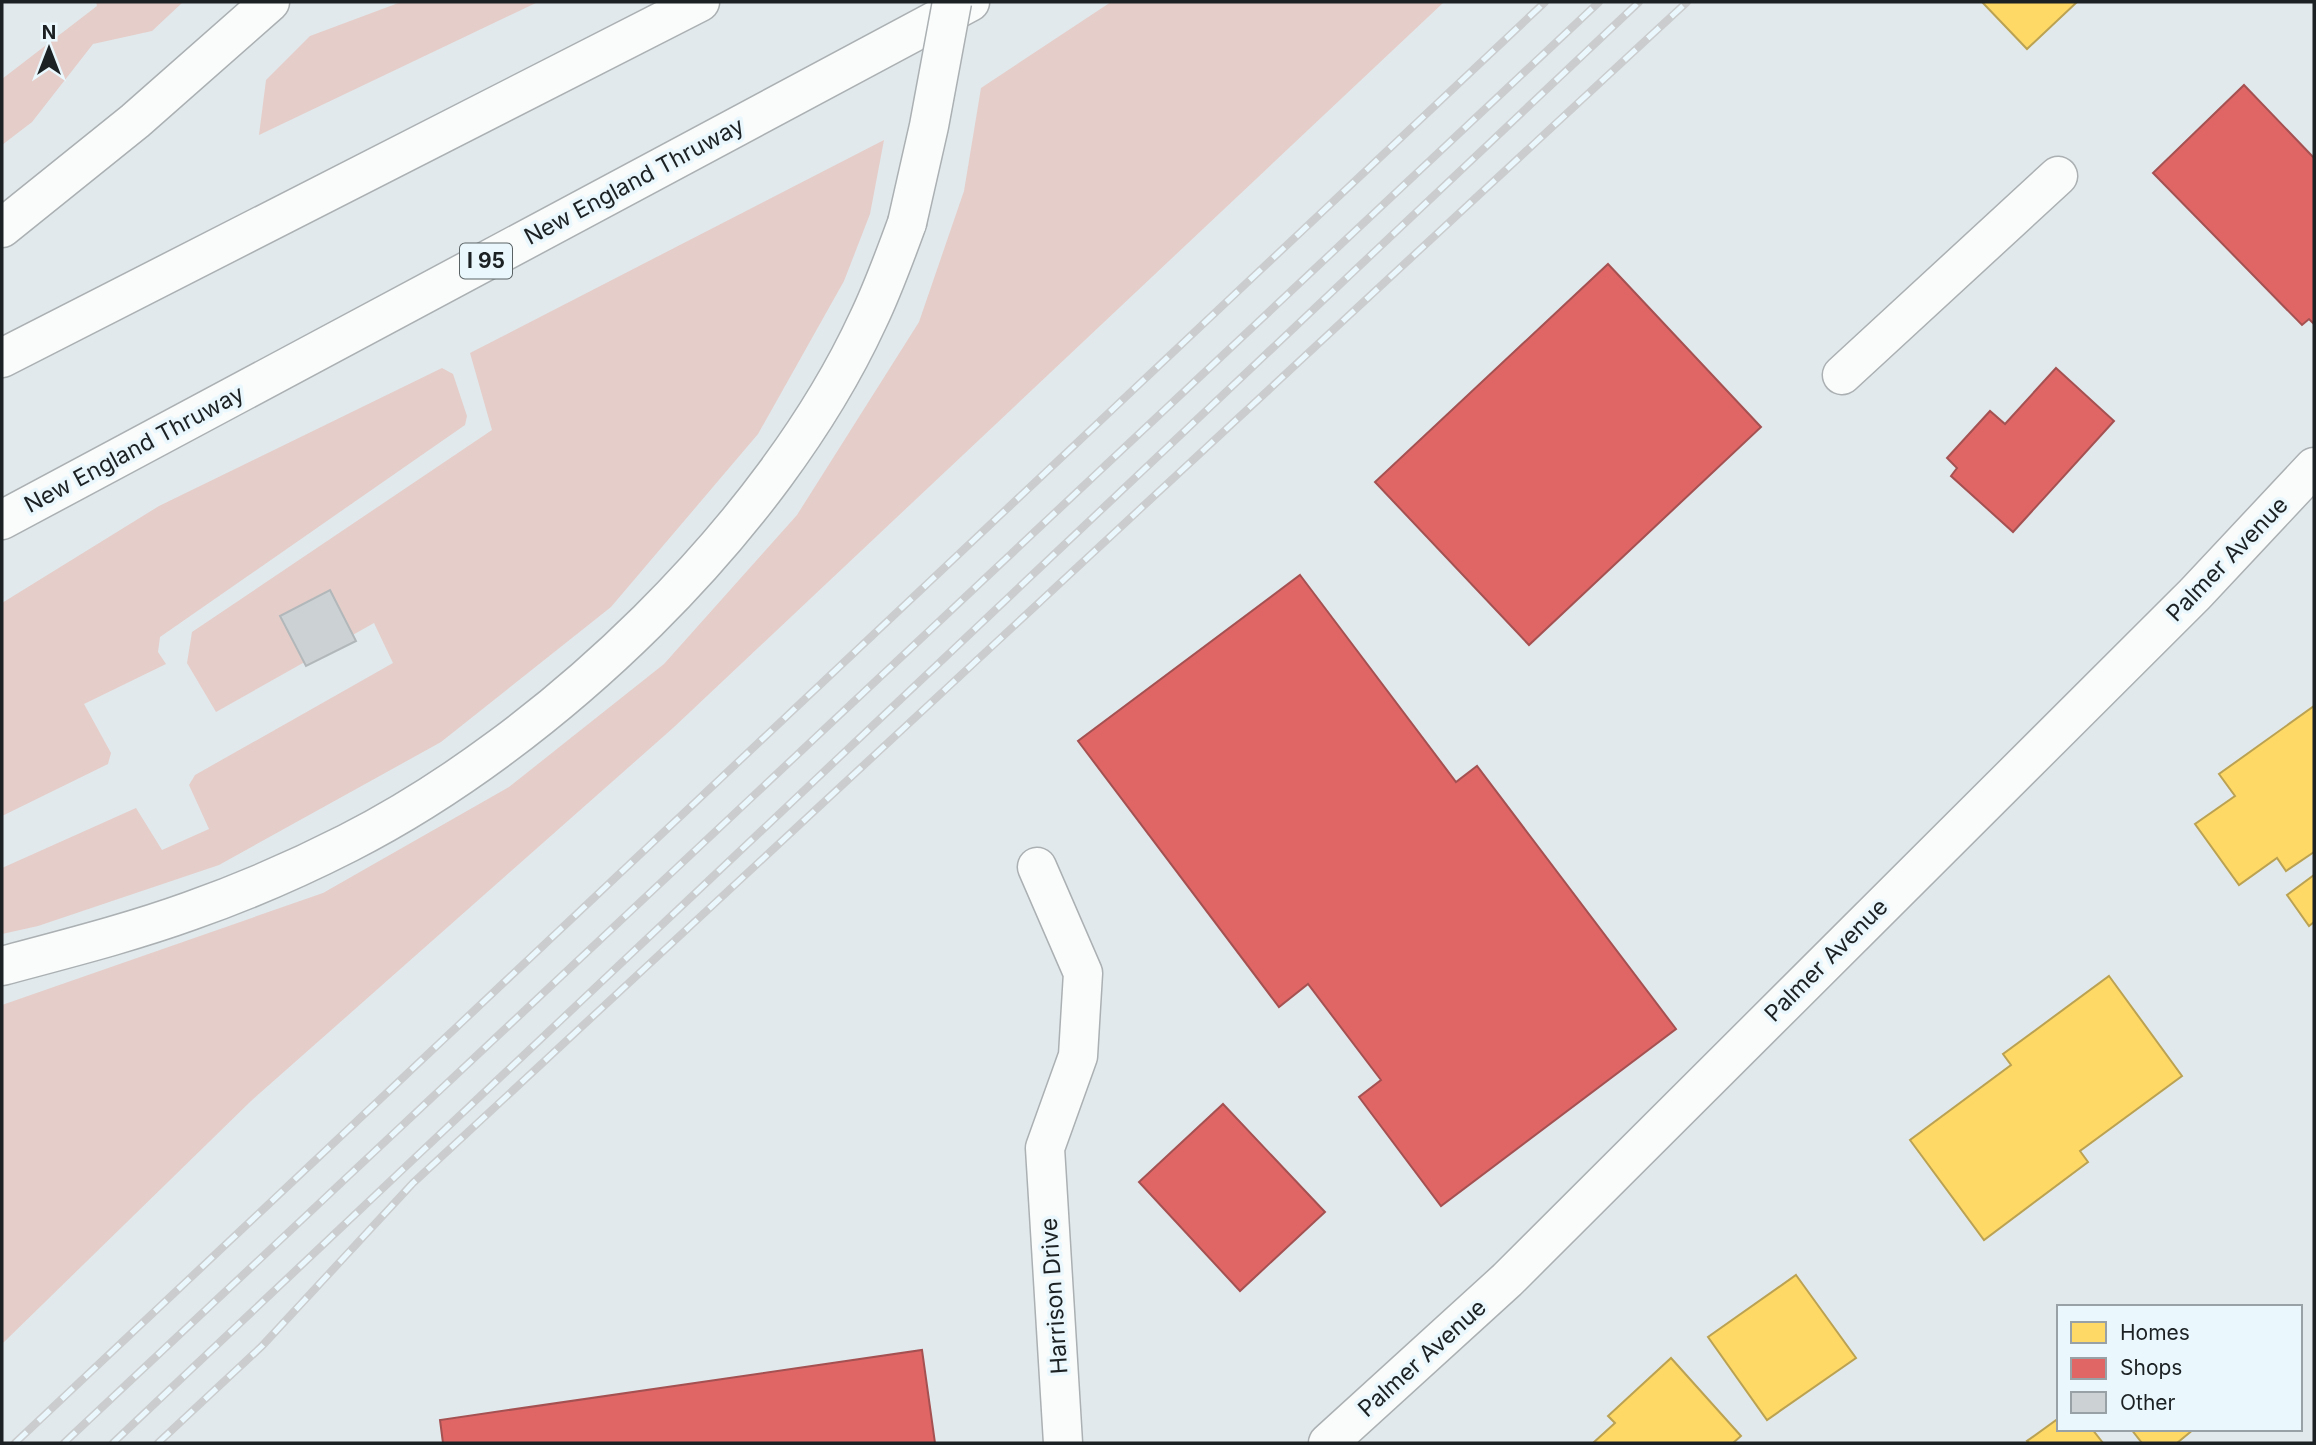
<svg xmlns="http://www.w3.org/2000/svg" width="2316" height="1445" font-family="Inter,sans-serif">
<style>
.green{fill:#e5cdc9}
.homes{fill:#ffd966;stroke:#bba252;stroke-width:2}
.shops{fill:#e06666;stroke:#a55152;stroke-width:2}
.building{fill:#ccd1d4;stroke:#b2b8ba;stroke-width:2}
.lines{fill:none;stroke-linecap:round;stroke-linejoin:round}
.minor-casing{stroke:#abb0b2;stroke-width:41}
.highway-casing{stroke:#abb0b2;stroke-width:41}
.minor{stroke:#fafcfc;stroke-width:38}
.highway{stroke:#fafcfc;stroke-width:38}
.rail-casing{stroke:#cacccd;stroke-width:8}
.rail{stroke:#eaf8fd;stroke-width:5;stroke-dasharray:16;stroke-linecap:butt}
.highway-bridge-casing{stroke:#abb0b2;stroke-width:41;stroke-linecap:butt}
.highway-bridge{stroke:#fafcfc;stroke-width:38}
.labels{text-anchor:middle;stroke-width:7;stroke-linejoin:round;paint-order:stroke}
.shield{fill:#eaf8fd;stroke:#5a6264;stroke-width:2}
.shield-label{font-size:21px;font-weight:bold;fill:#1c2123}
.street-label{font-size:23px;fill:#1c2123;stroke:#eaf8fd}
</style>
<rect width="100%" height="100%" fill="#e1e9ec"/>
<g class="green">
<path d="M 96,2 L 183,2 L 152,31 L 93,44 L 32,122 L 2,145 L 2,79 L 97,6 Z"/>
<path d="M 401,2 L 538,2 L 259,135 L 266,80 L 310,36 Z"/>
<path d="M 1111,2 L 1444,2 L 673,728 L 251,1101 L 2,1344 L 2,1005 L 323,893 L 509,787 L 664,664 L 797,515 L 919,322 L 964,191 L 981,88 Z"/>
<path d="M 884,140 L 870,214 L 844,281 L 758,434 L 611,607 L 441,742 L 219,865 L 38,926 L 2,934 L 2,868 L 136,808 L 162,850 L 209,829 L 189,785 L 195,775 L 393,663 L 374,623 L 216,712 L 187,663 L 192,632 L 492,430 L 470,353 Z"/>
<path d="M 442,368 L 453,374 L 467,416 L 465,425 L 160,637 L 158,652 L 166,664 L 84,704 L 111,753 L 108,764 L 2,816 L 2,603 L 159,506 Z"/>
</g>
<g class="homes">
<path d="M 1982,2 L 2077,2 L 2027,49 Z"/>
<path d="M 2314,706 L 2314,852 L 2286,871 L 2277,858 L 2239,885 L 2195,824 L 2235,796 L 2219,774 Z"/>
<path d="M 2314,875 L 2314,922 L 2309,926 L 2287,895 Z"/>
<path d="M 2109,976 L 2182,1076 L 2080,1151 L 2088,1162 L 1984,1240 L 1910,1140 L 2011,1065 L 2003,1054 Z"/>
<path d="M 1796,1275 L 1856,1358 L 1767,1420 L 1708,1337 Z"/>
<path d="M 1671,1358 L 1741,1436 L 1733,1443 L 1593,1443 L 1615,1423 L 1608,1416 Z"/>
<path d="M 2059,1418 L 2059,1429 L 2092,1429 L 2103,1443 L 2029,1443 L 2027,1441 Z"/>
<path d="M 2131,1429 L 2194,1429 L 2177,1443 L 2142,1443 Z"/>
</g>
<g class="shops">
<path d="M 2244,85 L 2314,158 L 2314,324 L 2309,319 L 2302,325 L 2153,173 Z"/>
<path d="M 1608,264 L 1761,427 L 1529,645 L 1375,482 Z"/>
<path d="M 2056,368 L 2114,421 L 2013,532 L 1951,476 L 1957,468 L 1947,458 L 1990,411 L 2005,424 Z"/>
<path d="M 1300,575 L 1456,782 L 1477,766 L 1676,1029 L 1441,1206 L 1359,1097 L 1381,1080 L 1308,984 L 1279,1007 L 1078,741 Z"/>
<path d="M 1223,1104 L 1325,1212 L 1240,1291 L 1139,1182 Z"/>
<path d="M 922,1350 L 935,1443 L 443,1443 L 440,1420 Z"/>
</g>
<path class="building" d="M 330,590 L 356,641 L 306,666 L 280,616 Z"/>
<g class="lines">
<g class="minor-casing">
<g id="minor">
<path d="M 1842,375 L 2058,176"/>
<path d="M 1037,867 L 1083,973 L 1078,1056 L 1045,1148 L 1063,1443"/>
<path d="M 1328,1443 L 1507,1280 L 2195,594 L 2314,467"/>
</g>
</g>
<g class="highway-casing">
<g id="highway">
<path d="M 2,228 L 135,121 L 270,2"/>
<path d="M 2,358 L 700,2"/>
<path d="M 2,520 L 970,2"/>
<path d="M 2,966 C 65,949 129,933 190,911 C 244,892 297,869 348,843 C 550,740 772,528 868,320 C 883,289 895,256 907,223"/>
</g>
</g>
<use href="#minor" class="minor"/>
<use href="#highway" class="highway"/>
<g class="rail-casing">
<g id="rail">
<path d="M 15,1443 L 1545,2"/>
<path d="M 64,1443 L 1599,2"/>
<path d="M 113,1443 L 1639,2"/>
<path d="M 158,1443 L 262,1346 L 413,1183 L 1687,2"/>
</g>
</g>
<use href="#rail" class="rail"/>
<g class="highway-bridge-casing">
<path id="highway-bridge" d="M 907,223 L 929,126 L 952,2"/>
</g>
<use href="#highway-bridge" class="highway-bridge"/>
</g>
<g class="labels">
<rect class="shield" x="460" y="243.5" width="52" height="35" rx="5"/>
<g class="shield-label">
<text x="486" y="268">I 95</text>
</g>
<g class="street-label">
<text transform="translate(634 181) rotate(-28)" y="8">New England Thruway</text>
<text transform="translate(134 449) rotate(-28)" y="8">New England Thruway</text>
<text transform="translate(2227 559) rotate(-46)" y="8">Palmer Avenue</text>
<text transform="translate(1826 960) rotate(-45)" y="8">Palmer Avenue</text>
<text transform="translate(1054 1296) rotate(-94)" y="8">Harrison Drive</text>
<text transform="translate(1422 1358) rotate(-42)" y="8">Palmer Avenue</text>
</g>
</g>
<rect width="2316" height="1445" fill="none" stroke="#1c2123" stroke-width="7"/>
<rect x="2057" y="1305" width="245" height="126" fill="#eaf8fd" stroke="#98a2a6" stroke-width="2"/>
<rect x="2071" y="1322" width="35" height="21" fill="#ffd966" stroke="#98a2a6" stroke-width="2"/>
<text x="2120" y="1340" font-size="21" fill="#1c2123">Homes</text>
<rect x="2071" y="1358" width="35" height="21" fill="#e06666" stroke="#98a2a6" stroke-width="2"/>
<text x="2120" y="1375" font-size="21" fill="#1c2123">Shops</text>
<rect x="2071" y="1392" width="35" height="21" fill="#ccd1d4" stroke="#98a2a6" stroke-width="2"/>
<text x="2120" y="1410" font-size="21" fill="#1c2123">Other</text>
<g transform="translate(49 49)" stroke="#eaf8fd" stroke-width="5" paint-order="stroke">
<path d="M0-5L12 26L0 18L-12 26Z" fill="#1c2123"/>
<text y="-10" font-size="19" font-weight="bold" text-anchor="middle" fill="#1c2123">N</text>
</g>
</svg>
